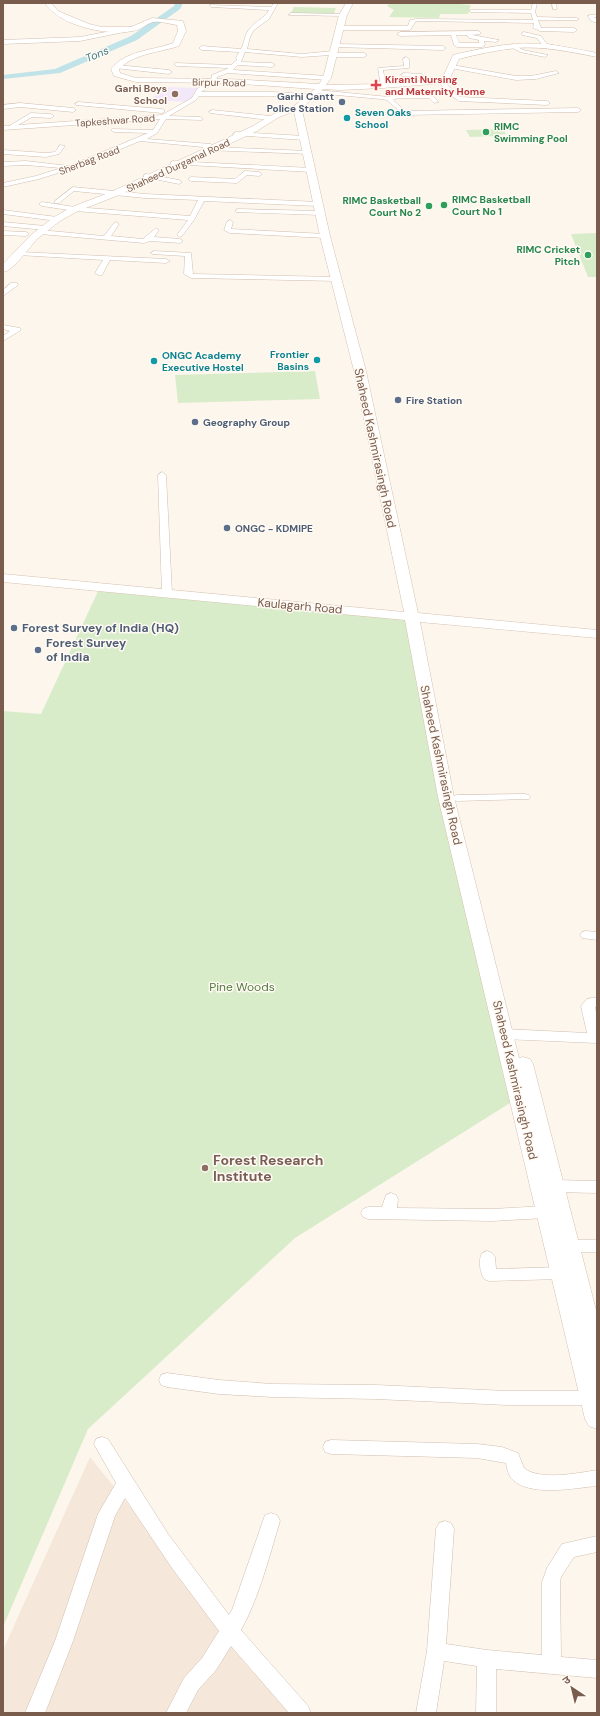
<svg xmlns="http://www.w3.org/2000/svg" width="600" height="1716" font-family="'DM Sans','Noto Sans Devanagari',sans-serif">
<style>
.residential{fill:#f5e8da}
.education{fill:#f3e8fa}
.green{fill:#d8ecc9}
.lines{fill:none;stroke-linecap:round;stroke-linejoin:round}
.river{fill:#bfe3e8;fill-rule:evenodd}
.street-casing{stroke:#d1beb0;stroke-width:1}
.secondary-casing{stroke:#d6c0b0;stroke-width:1}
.street{fill:#fff;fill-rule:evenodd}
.secondary{fill:#fff;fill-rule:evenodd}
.health-dot{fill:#e0444e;stroke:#fffaf3;stroke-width:1.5}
.education-dot{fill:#8d6e63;stroke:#fffaf3;stroke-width:1.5}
.service-dot{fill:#5c6f8a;stroke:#fffaf3;stroke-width:1.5}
.culture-dot{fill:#0f9aa8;stroke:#fffaf3;stroke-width:1.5}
.leisure-dot{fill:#2e9e5b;stroke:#fffaf3;stroke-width:1.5}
.labels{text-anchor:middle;stroke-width:3;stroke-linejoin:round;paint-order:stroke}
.far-health-label{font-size:10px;font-weight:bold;fill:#be3a42;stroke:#fffaf3;text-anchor:start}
.far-street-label{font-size:10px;fill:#7a5c4d;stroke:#fffaf3}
.far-education-label{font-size:10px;font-weight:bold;fill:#785e54;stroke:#fffaf3;text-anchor:end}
.far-service-label{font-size:10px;font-weight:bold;fill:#4e5e75;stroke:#fffaf3;text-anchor:start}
.far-culture-label{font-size:10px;font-weight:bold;fill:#0d838f;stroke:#fffaf3;text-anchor:start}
.far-leisure-label{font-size:10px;font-weight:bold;fill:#27864d;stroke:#fffaf3;text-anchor:start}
.far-water-label{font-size:11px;font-style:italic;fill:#437c86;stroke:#fffaf3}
.street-label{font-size:12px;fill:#7a5c4d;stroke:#fffaf3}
.service-label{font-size:12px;font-weight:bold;fill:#4e5e75;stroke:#fffaf3;text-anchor:start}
.park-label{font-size:12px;fill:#537a41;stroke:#fffaf3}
.near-education-label{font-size:14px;font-weight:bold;fill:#785e54;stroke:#fffaf3;text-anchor:start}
</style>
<rect width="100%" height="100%" fill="#fdf6ec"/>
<path class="residential" d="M 90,1457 L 297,1713 L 3,1713 L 3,1650 Z"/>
<path class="education" d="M 163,87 L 199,88 L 192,99 L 187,102 L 151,100 Z"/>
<g class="green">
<path d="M 390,3 L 449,3 L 471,5 L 468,14 L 440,14 L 439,18 L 389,17 L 394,10 L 387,6 Z"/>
<path d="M 294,7 L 336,8 L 333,15 L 291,13 Z"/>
<path d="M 503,129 L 506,134 L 496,135 L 496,136 L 470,137 L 466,130 Z"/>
<path d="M 597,233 L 597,277 L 588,277 L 571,234 Z"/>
<path d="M 315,371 L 320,399 L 178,403 L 175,375 Z"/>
<path d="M 100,587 L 410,617 L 518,1098 L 295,1238 L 88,1429 L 3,1627 L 3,711 L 41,714 Z"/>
</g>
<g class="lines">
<path class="river" d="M 175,3 L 183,3 L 180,9 L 137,40 L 60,73 L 3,79 L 3,75 L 55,69 L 131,36 L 174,6 Z"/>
<g class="street-casing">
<g id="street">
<path d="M 274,3 L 278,3 L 269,19 L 254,30 L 250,37 L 247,49 L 302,54 L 333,51 L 335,53 L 364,53 L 367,55 L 364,57 L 333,57 L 330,55 L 302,57 L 245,52 L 241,62 L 272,63 L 275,65 L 272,67 L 238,65 L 233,70 L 327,76 L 330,78 L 327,80 L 228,73 L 217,77 L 216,82 L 201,92 L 272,92 L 306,94 L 309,96 L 306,98 L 272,96 L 199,96 L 196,100 L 169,116 L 200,117 L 202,118 L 202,120 L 166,119 L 157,133 L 147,139 L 211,144 L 214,147 L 308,151 L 311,153 L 310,154 L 205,150 L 203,149 L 203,147 L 140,141 L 74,168 L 39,179 L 3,187 L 3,183 L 36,176 L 61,168 L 26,165 L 3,166 L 3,162 L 26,161 L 69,166 L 148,133 L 114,132 L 111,130 L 112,129 L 153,130 L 160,119 L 3,130 L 3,126 L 9,126 L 31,113 L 51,114 L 54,116 L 51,118 L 32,117 L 18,125 L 162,115 L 192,98 L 197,89 L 211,80 L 212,75 L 229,68 L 177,66 L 175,65 L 175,63 L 231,65 L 237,60 L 236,58 L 239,52 L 202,50 L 199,48 L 202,46 L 241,49 C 245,42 244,35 250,28 C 256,21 264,19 269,10 L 211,7 L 209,5 L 271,7 Z"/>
<path d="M 533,3 L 537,3 L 535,12 L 537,17 L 577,18 L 579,19 L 577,20 L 538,20 L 541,28 L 574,28 L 577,30 L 574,32 L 540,31 L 533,28 L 534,23 L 416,21 L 410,30 L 341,30 L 338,28 L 341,26 L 408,26 L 410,20 L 416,19 L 533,20 L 531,13 L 471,12 L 469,11 L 471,10 L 531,10 Z"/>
<path d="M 552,3 L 556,3 L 557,9 L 553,9 Z"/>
<path d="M 291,13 L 343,14 L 345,15 L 343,16 L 289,15 Z"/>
<path d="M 590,15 L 597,15 L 597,17 L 594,17 L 597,19 L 597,23 L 591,21 L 588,16 Z"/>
<path d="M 132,27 L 135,29 L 134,30 L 80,41 L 3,44 L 3,40 L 80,37 Z"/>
<path d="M 478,31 L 480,32 L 480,34 L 472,35 L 499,40 L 496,42 L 484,41 L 485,45 L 482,47 L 457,47 L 454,45 L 451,35 L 400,36 L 397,34 L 400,32 ZM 456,35 L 467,35 L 469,38 L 479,40 L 479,43 L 459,43 Z"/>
<path d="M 524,32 L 541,36 L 547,44 L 564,47 L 561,49 L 543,46 L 537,38 L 522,35 L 522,33 Z"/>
<path d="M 335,44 L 443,46 L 446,48 L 443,50 L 333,47 L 333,45 Z"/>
<path d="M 513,44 L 523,50 L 548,55 L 545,57 L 520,52 L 511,47 L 511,45 Z"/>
<path d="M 406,57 L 409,59 L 409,68 L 383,70 L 386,86 L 381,87 L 378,68 L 404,66 L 403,59 Z"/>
<path d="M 117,65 L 169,70 L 172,72 L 169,74 L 115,68 L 115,66 Z"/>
<path d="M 452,65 L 516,76 L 531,76 L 556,71 L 559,73 L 536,79 L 516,80 L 450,68 L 450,66 Z"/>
<path d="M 404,73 L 422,74 L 430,83 L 425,84 L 418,77 L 402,76 L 401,75 Z"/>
<path d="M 441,79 L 460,97 L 547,101 L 550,103 L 547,105 L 459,101 L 450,95 L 438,81 Z"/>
<path d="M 317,90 L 389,97 L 397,94 L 431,94 L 439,102 L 434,103 L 429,98 L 398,98 L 393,100 L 405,111 L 578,108 L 581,110 L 578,112 L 404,115 L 387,100 L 381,99 L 315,93 L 314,92 Z"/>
<path d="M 78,102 L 162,109 L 165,111 L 162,113 L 76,105 L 75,104 Z"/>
<path d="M 20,103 L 73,108 L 76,110 L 73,112 L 20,107 L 3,109 L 3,105 Z"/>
<path d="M 212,110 L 270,116 L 273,118 L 270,120 L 210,113 L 209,112 Z"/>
<path d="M 236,132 L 304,136 L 307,138 L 304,140 L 234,135 L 233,134 Z"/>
<path d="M 60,145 L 65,146 L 59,154 L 46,157 L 3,154 L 3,150 L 46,153 L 55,152 Z"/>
<path d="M 173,161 L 311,168 L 314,170 L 311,172 L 171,164 L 171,162 Z"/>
<path d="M 245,171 L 259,172 L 262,174 L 259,176 L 247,175 L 237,183 L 191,181 L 188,179 L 191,177 L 235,179 Z"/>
<path d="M 146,174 L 179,180 L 182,182 L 179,184 L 144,177 L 144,175 Z"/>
<path d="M 73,187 L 145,194 L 318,202 L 321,204 L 318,206 L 204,201 L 194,220 L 182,236 L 180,237 L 177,235 L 188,220 L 75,211 L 42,206 L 39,204 L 42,202 L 75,207 L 190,216 L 198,200 L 145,198 L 74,191 L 59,203 L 55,203 L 55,201 Z"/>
<path d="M 238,209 L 320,211 L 323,213 L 320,215 L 236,212 L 236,210 Z"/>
<path d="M 3,210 L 57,217 L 60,219 L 57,221 L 3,214 Z"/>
<path d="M 230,220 L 233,222 L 231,229 L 325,234 L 328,236 L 325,238 L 230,233 L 224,230 L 227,222 Z"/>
<path d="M 3,222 L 45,226 L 48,228 L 45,230 L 3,226 Z"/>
<path d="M 116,222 L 119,224 L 111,236 L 143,239 L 156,228 L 159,230 L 154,237 L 180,239 L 183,241 L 180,243 L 150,241 L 144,243 L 40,234 L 37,232 L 40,230 L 104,236 L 114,223 Z"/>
<path d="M 3,231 L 26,232 L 29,234 L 26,236 L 3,235 Z"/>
<path d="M 154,251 L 191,253 L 193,274 L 337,277 L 341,279 L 337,281 L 191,278 L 184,274 L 185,256 L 152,254 L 151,253 Z"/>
<path d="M 20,252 L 166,259 L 170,261 L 166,263 L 110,260 L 102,275 L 99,275 L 95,273 L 103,260 L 18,255 L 18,253 Z"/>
<path d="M 11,283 L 17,283 L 18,285 L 3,296 L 3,290 Z"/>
<path d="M 3,325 L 20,328 L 21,330 L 3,341 L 3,336 L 10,331 L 3,329 Z"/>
<path d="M 162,472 L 166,475 L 172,593 L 167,596 L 162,593 L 158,475 Z"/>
<path d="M 525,794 L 529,795 L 531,797 L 529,799 L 457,801 L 453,800 L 451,798 L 453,796 L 457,795 Z"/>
<path d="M 586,931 L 597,932 L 597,940 L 582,938 L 580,935 L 582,932 Z"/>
<path d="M 592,998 L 597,998 L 597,1006 L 595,1007 L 597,1017 L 597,1043 L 504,1039 L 499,1037 L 497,1034 L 499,1031 L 504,1029 L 587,1033 L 581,1006 L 587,999 Z"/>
<path d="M 553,1180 L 597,1181 L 597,1193 L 553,1192 L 548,1190 L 546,1186 L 548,1182 Z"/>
<path d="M 391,1193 L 396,1195 L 398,1199 L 397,1208 L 492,1209 L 546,1206 L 551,1208 L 553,1212 L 551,1216 L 546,1218 L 492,1221 L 368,1219 L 363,1217 L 361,1213 L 363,1209 L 368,1207 L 382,1207 L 386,1195 Z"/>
<path d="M 565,1240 L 597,1240 L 597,1252 L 565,1252 L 560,1250 L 557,1246 L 560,1242 Z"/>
<path d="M 487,1251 L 492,1253 L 495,1257 L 496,1269 L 560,1267 L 565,1269 L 568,1273 L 565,1277 L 560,1279 L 489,1281 L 484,1279 C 480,1272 478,1260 482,1253 Z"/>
<path d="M 167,1373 L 219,1380 L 272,1384 L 376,1385 L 507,1391 L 592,1391 L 597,1393 L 597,1403 L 592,1405 L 507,1405 L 376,1399 L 272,1397 L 219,1394 L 167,1387 L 161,1385 L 159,1380 L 161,1375 Z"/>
<path d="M 102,1437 L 108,1439 L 168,1534 L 229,1615 L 232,1610 L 265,1515 L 271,1513 L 277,1515 L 280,1521 C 270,1554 258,1601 241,1630 L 308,1706 L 311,1713 L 289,1713 L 231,1646 L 216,1670 L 198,1690 L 186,1713 L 166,1713 L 184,1678 L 202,1658 L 219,1631 L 172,1568 L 125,1498 L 115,1516 L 73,1641 L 45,1713 L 25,1713 L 55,1641 L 98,1514 L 116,1483 L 94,1444 L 96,1439 Z"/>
<path d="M 331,1440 L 477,1444 L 502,1447 L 518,1453 L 524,1468 C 539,1481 579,1473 597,1470 L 597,1486 C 574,1488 532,1497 513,1480 C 509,1477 507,1469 506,1463 L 477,1458 L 331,1454 L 325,1452 L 323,1447 L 325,1442 Z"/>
<path d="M 445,1521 L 451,1523 L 454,1529 L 446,1644 L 487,1650 L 542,1655 L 542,1582 L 547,1568 L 562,1544 L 597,1536 L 597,1552 L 574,1557 L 561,1577 L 560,1582 L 561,1657 L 597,1660 L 597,1678 L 496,1669 L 496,1713 L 476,1713 L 477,1666 L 444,1661 L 436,1713 L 416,1713 L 427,1651 L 436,1529 L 439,1523 Z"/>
</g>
</g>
<g class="secondary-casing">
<path id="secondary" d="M 45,3 L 51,3 L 58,11 L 89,24 L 102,27 L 131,27 L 152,18 L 183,21 L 186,31 L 179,46 C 158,53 135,53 119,69 L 120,73 L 136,78 L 228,79 L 319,84 L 323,78 L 339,15 L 346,3 L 353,3 L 347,15 L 331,78 L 326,85 L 383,84 L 439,79 L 443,77 L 453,55 C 474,50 496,45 517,44 C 544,42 571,48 597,53 L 597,57 C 571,52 544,46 517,48 C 497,50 478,54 459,59 L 450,78 L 444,83 L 383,88 L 340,90 L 323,89 L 304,106 L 304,110 L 302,110 L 330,236 L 366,371 L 418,613 L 597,630 L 597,638 L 420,622 L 454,797 L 519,1058 L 523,1057 L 530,1059 L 533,1064 L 597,1314 L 597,1368 L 596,1367 L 597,1373 L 597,1429 L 589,1426 L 585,1419 L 438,797 L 405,620 L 3,582 L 3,574 L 404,612 L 354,371 L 320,236 L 294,111 L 279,117 L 257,131 L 119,195 L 78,211 L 60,221 L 37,239 L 17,263 L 7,271 L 3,272 L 3,264 L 31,235 L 54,217 L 72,207 L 113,191 L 251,127 L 279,111 L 294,106 L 315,89 L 228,83 L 136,82 L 114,76 L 111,69 C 126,50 152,51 173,43 L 178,31 L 177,25 C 170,24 160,21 153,22 C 146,24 140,30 133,31 C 107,36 59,26 45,3 Z"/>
</g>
<use href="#street" class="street"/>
<use href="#secondary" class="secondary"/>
</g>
<path class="health-dot" d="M374 79h4v4h4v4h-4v4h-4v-4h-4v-4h4z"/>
<g class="education-dot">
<circle cx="175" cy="94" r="4"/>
<circle cx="205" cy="1168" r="4"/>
</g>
<g class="service-dot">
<circle cx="342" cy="102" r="4"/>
<circle cx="398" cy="400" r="4"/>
<circle cx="195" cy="422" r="4"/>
<circle cx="227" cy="528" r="4"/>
<circle cx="14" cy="628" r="4"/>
<circle cx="38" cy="650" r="4"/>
</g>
<g class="culture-dot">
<circle cx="347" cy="118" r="4"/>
<circle cx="317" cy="360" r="4"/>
<circle cx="154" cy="361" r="4"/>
</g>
<g class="leisure-dot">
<circle cx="486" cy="132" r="4"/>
<circle cx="444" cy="205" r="4"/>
<circle cx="429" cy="206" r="4"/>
<circle cx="588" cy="255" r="4"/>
</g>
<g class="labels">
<g class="far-health-label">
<text x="385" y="83">Kiranti Nursing<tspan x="385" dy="12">and Maternity Home</tspan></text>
</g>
<g class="far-street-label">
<text transform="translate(219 82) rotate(1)" y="4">Birpur Road</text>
<text transform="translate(115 120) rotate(-4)" y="4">Tapkeshwar Road</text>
<text transform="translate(89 160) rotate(-21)" y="4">Sherbag Road</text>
<text transform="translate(178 165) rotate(-25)" y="4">Shaheed Durgamal Road</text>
</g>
<g class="far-education-label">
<text x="167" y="92">Garhi Boys<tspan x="167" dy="12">School</tspan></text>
</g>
<g class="far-service-label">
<text x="334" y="100" text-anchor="end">Garhi Cantt<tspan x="334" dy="12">Police Station</tspan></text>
<text x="406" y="404">Fire Station</text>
<text x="203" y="426">Geography Group</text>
<text x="235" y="532">ONGC - KDMIPE</text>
</g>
<g class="far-culture-label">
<text x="355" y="116">Seven Oaks<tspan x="355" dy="12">School</tspan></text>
<text x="309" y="358" text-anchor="end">Frontier<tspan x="309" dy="12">Basins</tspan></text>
<text x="162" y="359">ONGC Academy<tspan x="162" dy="12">Executive Hostel</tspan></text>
</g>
<g class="far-leisure-label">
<text x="494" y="130">RIMC<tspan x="494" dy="12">Swimming Pool</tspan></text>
<text x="452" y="203">RIMC Basketball<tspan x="452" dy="12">Court No 1</tspan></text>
<text x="421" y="204" text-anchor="end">RIMC Basketball<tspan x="421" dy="12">Court No 2</tspan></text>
<text x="580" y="253" text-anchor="end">RIMC Cricket<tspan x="580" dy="12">Pitch</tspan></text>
</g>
<g class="far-water-label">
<text transform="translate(97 54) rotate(-23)" y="4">Tons</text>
</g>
<g class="street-label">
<text transform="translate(375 448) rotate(78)" y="4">Shaheed Kashmirasingh Road</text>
<text transform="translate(300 606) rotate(5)" y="4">Kaulagarh Road</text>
<text transform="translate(441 765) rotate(78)" y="4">Shaheed Kashmirasingh Road</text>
<text transform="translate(515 1080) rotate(77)" y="4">Shaheed Kashmirasingh Road</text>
</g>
<g class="service-label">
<text x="22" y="632">Forest Survey of India (HQ)</text>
<text x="46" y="647">Forest Survey<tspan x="46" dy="14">of India</tspan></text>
</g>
<g class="park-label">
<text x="242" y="991">Pine Woods</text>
</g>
<g class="near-education-label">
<text x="213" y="1165">Forest Research<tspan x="213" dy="16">Institute</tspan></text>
</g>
</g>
<rect width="600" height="1716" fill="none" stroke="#7a5c4d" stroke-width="8"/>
<g transform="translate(572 1688) rotate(325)" stroke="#fffaf3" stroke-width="3" paint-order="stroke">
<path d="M0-3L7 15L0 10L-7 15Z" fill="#7a5c4d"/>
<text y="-6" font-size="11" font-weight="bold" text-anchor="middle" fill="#7a5c4d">उ</text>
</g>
</svg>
